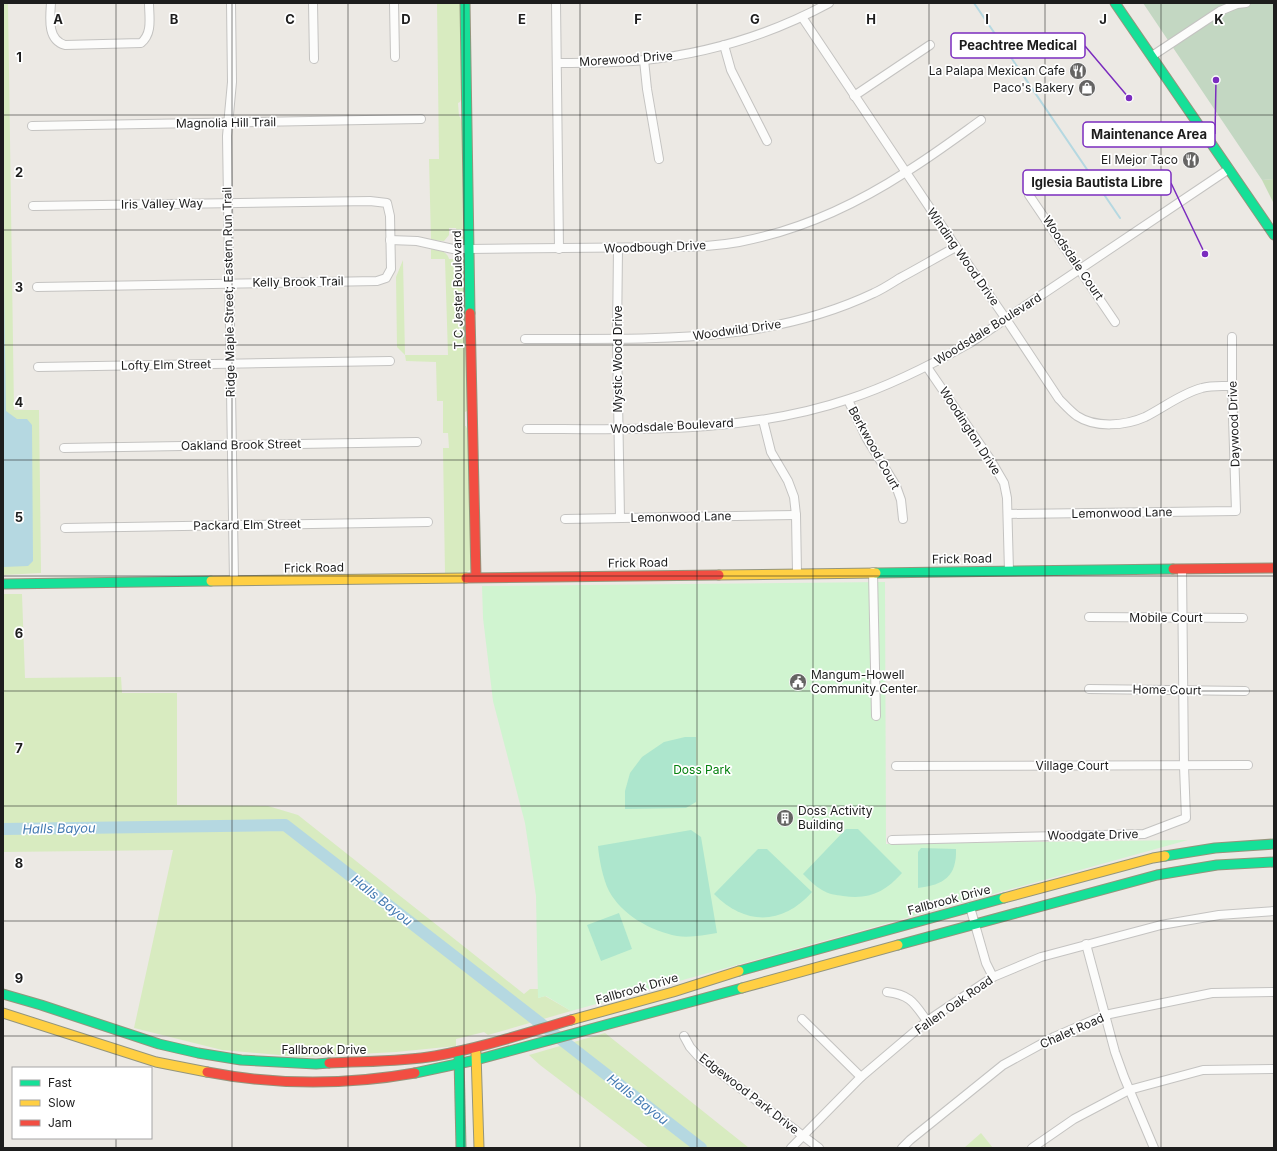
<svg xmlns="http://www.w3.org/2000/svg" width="1277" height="1151" font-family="Inter,sans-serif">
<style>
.grass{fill:#d8ebc0}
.forest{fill:#c5dcb7}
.cemetery{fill:#c3d7c2}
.park{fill:#d0f4d0}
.pitch{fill:#ade6cd}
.water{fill:#b5d8e1}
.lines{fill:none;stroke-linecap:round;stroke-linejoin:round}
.stream{stroke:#b5d8e1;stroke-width:2}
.river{stroke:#b5d8e1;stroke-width:12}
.street-casing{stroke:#c4c3c1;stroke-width:10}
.fast-casing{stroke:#94957c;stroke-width:11}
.slow-casing{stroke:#94957c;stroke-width:11}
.jam-casing{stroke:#94957c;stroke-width:11}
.street{stroke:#fcfcfb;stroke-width:8}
.fast{stroke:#16e098;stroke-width:9}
.slow{stroke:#ffcf43;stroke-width:9}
.jam{stroke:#f24e42;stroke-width:9}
.grid{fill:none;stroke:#1d1d1d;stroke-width:1;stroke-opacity:0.55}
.labels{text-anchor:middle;stroke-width:3.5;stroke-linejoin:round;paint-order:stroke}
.street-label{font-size:12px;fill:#1d1d1d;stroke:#fff}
.poi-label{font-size:12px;fill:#1d1d1d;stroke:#fff;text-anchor:end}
.park-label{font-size:12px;fill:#04810e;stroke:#fff}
.water-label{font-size:13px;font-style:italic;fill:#437ab2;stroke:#fff}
.grid-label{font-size:13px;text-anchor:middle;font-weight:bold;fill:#1d1d1d;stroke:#fff;stroke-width:3.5;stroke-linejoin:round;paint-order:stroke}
.leader{fill:none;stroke:#7b2cbf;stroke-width:1.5}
.callout-dot{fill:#7b2cbf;stroke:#fff;stroke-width:1.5}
.callout{fill:#fff;stroke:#7b2cbf;stroke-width:1.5}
.callout-label{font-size:13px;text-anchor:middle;font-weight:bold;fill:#1d1d1d}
</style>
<rect width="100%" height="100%" fill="#ece9e4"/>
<g class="grass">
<path d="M 3,3 L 8,3 L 14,410 L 39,410 L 41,569 L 41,573 L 3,575 Z"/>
<path d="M 437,3 L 461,3 L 462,97 L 460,102 L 458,103 L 459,116 L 460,117 L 462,123 L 463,240 L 459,241 L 456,228 L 449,228 L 449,235 L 444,241 L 431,240 L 429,159 L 439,159 Z"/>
<path d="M 431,248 C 439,250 447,251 449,259 L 464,259 L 466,267 L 469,399 L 467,411 L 465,412 L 465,426 L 466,426 L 470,437 L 472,567 C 467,576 455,574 445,574 L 443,448 L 449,448 L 448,433 L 443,433 L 443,401 L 437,401 L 436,362 L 406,361 L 405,355 L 397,347 L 396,277 L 403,260 L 405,355 L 448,355 L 445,259 L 431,259 Z"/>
<path d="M 3,594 L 22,594 L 25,678 L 121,677 L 122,693 L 177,693 L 177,805 L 268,806 L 298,815 L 524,994 L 530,989 L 538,989 L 538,998 L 545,996 L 571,1011 L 488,1035 L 484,1032 L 456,1039 L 456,1046 L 396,1052 L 301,1057 L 222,1050 L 134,1028 L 173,850 L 3,852 Z"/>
<path d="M 605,1033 L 749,1148 L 649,1148 L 540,1065 L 529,1055 Z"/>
<path d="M 981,1133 L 993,1148 L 964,1148 Z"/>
</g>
<path class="forest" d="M 1274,179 L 1274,204 L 1262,180 Z"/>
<path class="cemetery" d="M 1143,3 L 1274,3 L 1274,79 L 1273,79 L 1274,179 L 1262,180 Z"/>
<path class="park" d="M 885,582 L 886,844 L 1188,840 L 571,1011 L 546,996 L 538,998 L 536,896 L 525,823 L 493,701 L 483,618 L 482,586 Z"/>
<g class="pitch">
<path d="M 685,737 L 696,737 L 696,802 L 686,808 L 625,809 L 625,791 L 630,773 L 642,757 L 664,742 Z"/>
<path d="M 846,829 L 858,829 L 902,873 C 885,892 869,900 843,896 C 836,895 828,894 822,890 C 815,886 809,880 803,874 Z"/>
<path d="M 691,830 L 701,837 L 717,933 C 704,935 690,938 677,936 C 651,931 622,915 609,891 C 603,879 599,859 598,846 Z"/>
<path d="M 921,848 L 956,849 C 957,876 944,885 918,888 L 918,852 Z"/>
<path d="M 758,849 L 767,849 L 812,892 C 783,925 745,926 714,894 Z"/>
<path d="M 619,913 L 632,949 L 601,961 L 587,925 Z"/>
</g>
<path class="water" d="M 3,226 L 6,411 L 17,419 L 27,419 L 32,425 L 33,561 L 28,566 L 3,567 Z"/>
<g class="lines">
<path class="stream" d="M 974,3 L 1120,218"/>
<path class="river" d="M 3,829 L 285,825 L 701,1148"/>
<g class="street-casing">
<g id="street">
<path d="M 51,3 C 50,18 47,40 65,45 L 141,43 C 153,33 149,17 149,3"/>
<path d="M 231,3 L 232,82 L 227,136 L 234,581"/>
<path d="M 313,3 L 314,59"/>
<path d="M 394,3 L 395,57"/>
<path d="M 556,3 L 559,249"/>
<path d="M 802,17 L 956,247 L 1006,319 L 1059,399 C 1065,405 1070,411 1077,416 C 1095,428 1125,426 1145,417 C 1163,408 1182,393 1202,388 C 1212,385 1222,386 1232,386"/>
<path d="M 724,45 L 731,70 L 767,141"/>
<path d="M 1152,56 L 1220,11 L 1237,4 L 1246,3"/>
<path d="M 644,60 L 647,89 L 659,159"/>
<path d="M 557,63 C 586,63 615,63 645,60 C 709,53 772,34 829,3"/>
<path d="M 854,96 L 930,45"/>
<path d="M 32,126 L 421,119"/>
<path d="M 1029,195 L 1115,322"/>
<path d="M 33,206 L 370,201 L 387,203 L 390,216 L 391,269 L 386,278 L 377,281 L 37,287"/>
<path d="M 390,240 L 417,241 L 453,249 L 469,249 L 672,247 C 695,247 717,246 739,242 C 798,231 855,205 906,172 C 932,156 956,138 981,120"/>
<path d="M 618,249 L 617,338 L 620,518"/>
<path d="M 525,339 C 645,338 762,346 874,293 C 883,289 892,283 900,278 C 919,268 937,257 956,247"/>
<path d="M 38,367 L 390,361"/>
<path d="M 927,367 L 990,459 L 1004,483 L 1007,498 L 1009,571"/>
<path d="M 848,400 L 867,439 L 896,486 L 901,500 L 903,519"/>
<path d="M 763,420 L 771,452 L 788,481 L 794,497 L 796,515 L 797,573"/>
<path d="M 527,429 C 634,429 746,434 849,399 C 892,385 931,365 970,343 L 1229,169"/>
<path d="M 64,448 L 417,442"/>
<path d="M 1008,514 L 1236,511 L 1232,386 L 1232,337"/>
<path d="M 565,519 L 796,515"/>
<path d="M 65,528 L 428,522"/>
<path d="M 873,572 L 876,716"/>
<path d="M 1089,617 L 1243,618"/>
<path d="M 1089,689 L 1245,691"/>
<path d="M 896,766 L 1248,765"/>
<path d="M 892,840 L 1144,834 L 1186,818 L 1184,766 L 1182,569"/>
<path d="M 970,907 L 986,963 L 993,977"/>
<path d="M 1086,944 L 1115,1052 L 1124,1077 L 1154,1148"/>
<path d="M 887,992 C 911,995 914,1003 927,1021"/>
<path d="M 802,1019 L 861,1077"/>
<path d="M 684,1036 L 690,1047 L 698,1056 L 819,1148"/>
<path d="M 791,1148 L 861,1077 L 927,1021 L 993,977 L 1041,957 L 1161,925 L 1219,915 L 1274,911"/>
<path d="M 902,1148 L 910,1140 L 1003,1065 L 1054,1037 L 1105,1015 L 1212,993 L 1274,992"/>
<path d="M 1032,1148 L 1074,1119 L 1129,1090 L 1203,1070 L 1274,1069"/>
</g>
</g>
<g class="fast-casing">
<g id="fast">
<path d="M 465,3 L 470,313"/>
<path d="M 1115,3 L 1274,235"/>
<path d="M 876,573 L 1173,569"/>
<path d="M 3,584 L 211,581"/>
<path d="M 1165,856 L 1215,848 L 1274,844"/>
<path d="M 898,945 L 1157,875 L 1217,865 L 1274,862"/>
<path d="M 739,971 L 1004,898"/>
<path d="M 3,994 L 41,1005 L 159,1044 L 198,1053 L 241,1060 L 316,1064 L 329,1063"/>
<path d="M 459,1057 L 461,1148"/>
<path d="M 415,1073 L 476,1060 L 742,988"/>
</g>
</g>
<g class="slow-casing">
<g id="slow">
<path d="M 719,575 L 876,573"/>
<path d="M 211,581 L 466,578"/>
<path d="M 1004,898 L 1153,858 L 1165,856"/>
<path d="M 742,988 L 898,945"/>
<path d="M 3,1013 L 156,1062 L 207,1072"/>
<path d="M 571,1020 L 673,992 L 739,971"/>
<path d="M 476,1053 L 479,1148"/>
</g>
</g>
<g class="jam-casing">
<g id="jam">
<path d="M 470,313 L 476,577"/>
<path d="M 1173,569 L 1274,568"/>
<path d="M 466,578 L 719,575"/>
<path d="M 329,1063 C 364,1061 400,1062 435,1056 C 481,1048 526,1033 571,1020"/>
<path d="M 207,1072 C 275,1085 347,1085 415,1073"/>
</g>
</g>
<use href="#street" class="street"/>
<use href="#fast" class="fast"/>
<use href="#slow" class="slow"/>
<use href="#jam" class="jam"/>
</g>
<path class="grid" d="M 116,3 L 116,1068M 232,3 L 232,1148M 348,3 L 348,1148M 464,3 L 464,1148M 580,3 L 580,1148M 697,3 L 697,1148M 813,3 L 813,1148M 929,3 L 929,1148M 1045,3 L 1045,1148M 1161,3 L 1161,1148M 3,115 L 1274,115M 3,230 L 1274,230M 3,345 L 1274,345M 3,460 L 1274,460M 3,576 L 1274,576M 3,691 L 1274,691M 3,806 L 1274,806M 3,921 L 1274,921M 3,1036 L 1274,1036M 116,1138 L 116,1148"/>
<defs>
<g id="restaurant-disc" transform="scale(0.9)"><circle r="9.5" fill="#656463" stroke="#fff"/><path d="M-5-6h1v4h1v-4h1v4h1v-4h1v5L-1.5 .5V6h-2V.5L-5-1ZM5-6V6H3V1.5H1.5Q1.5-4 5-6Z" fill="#fff"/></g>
<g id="shop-disc" transform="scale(0.9)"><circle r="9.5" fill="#656463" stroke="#fff"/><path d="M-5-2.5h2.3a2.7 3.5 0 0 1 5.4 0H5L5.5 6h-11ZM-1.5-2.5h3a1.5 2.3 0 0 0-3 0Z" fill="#fff"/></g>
<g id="civic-disc" transform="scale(0.9)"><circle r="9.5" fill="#656463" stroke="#fff"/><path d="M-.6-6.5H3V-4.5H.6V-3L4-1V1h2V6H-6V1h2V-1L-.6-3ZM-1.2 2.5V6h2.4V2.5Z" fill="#fff"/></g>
<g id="building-disc" transform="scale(0.9)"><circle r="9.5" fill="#656463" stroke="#fff"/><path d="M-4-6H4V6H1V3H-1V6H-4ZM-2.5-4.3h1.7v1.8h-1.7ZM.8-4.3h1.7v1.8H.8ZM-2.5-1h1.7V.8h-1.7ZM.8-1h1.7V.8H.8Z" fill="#fff"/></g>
</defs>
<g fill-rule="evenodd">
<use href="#restaurant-disc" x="1078" y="71"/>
<use href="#shop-disc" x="1087" y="88"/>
<use href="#restaurant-disc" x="1191" y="160"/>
<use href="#civic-disc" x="798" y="682"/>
<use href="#building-disc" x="785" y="818"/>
</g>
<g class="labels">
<g class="street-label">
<text transform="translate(626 59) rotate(-4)" y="4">Morewood Drive</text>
<text transform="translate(226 123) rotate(-1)" y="4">Magnolia Hill Trail</text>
<text transform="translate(162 204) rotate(-1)" y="4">Iris Valley Way</text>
<text transform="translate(655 247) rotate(-2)" y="4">Woodbough Drive</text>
<text transform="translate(963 257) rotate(55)" y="4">Winding Wood Drive</text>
<text transform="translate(1073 258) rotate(56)" y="4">Woodsdale Court</text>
<text transform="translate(298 282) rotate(-1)" y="4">Kelly Brook Trail</text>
<text transform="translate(458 290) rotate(-91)" y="4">T C Jester Boulevard</text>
<text transform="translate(229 292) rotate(-91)" y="4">Ridge Maple Street; Eastern Run Trail</text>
<text transform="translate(988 329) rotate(-32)" y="4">Woodsdale Boulevard</text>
<text transform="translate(737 330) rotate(-8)" y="4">Woodwild Drive</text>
<text transform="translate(618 359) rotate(-90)" y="4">Mystic Wood Drive</text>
<text transform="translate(166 365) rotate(-1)" y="4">Lofty Elm Street</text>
<text transform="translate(1234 424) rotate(-92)" y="4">Daywood Drive</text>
<text transform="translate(672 426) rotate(-3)" y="4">Woodsdale Boulevard</text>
<text transform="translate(970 431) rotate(57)" y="4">Woodington Drive</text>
<text transform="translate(241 445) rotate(-1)" y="4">Oakland Brook Street</text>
<text transform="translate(874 448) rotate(61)" y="4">Berkwood Court</text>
<text transform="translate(1122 513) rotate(-1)" y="4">Lemonwood Lane</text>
<text transform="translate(681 517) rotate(-1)" y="4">Lemonwood Lane</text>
<text transform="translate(247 525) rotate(-1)" y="4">Packard Elm Street</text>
<text transform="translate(962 559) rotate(-1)" y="4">Frick Road</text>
<text transform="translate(638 563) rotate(-1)" y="4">Frick Road</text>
<text transform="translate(314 568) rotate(-1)" y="4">Frick Road</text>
<text x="1166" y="622">Mobile Court</text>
<text transform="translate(1167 690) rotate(1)" y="4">Home Court</text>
<text x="1072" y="770">Village Court</text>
<text transform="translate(1093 835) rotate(-1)" y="4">Woodgate Drive</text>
<text transform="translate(949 900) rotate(-15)" y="4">Fallbrook Drive</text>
<text transform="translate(637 989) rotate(-16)" y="4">Fallbrook Drive</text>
<text transform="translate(954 1005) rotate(-35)" y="4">Fallen Oak Road</text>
<text transform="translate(1072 1031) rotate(-24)" y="4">Chalet Road</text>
<text x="324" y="1054">Fallbrook Drive</text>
<text transform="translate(749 1094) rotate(38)" y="4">Edgewood Park Drive</text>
</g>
<g class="poi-label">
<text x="1065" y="75">La Palapa Mexican Cafe</text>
<text x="1074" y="92">Paco's Bakery</text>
<text x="1178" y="164">El Mejor Taco</text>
<text x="811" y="679" text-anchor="start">Mangum-Howell<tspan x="811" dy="14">Community Center</tspan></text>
<text x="798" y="815" text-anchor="start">Doss Activity<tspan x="798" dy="14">Building</tspan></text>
</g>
<g class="park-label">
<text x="702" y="774">Doss Park</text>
</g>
<g class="water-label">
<text transform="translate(59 828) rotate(-1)" y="5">Halls Bayou</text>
<text transform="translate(382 900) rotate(38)" y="5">Halls Bayou</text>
<text transform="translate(638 1099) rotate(38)" y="5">Halls Bayou</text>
</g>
</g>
<g class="grid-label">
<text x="58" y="24">A</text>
<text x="174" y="24">B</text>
<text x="290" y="24">C</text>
<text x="406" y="24">D</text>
<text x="522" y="24">E</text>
<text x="638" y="24">F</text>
<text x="755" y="24">G</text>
<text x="871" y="24">H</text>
<text x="987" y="24">I</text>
<text x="1103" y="24">J</text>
<text x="1219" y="24">K</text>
<text x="19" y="62">1</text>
<text x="19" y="177">2</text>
<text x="19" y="292">3</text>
<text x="19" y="407">4</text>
<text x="19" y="522">5</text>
<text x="19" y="638">6</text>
<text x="19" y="753">7</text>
<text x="19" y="868">8</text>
<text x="19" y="983">9</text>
</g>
<path class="leader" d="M1129 98L1085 46M1216 80L1215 134M1205 254L1171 183"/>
<g class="callout-dot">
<circle cx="1129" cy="98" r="4"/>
<circle cx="1216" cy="80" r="4"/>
<circle cx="1205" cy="254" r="4"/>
</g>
<g class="callout">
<rect x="951" y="33" width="134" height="25" rx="4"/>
<rect x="1083" y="122" width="132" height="25" rx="4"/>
<rect x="1023" y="170" width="148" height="25" rx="4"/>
</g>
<g class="callout-label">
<text x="1018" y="50">Peachtree Medical</text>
<text x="1149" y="139">Maintenance Area</text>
<text x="1097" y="187">Iglesia Bautista Libre</text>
</g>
<rect width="1277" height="1151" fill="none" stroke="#1d1d1d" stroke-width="8"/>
<rect x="12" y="1067" width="140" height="72" fill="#ffffff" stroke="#a5a5a5"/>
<rect x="20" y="1080" width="20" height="6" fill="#16e098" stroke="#a5a5a5"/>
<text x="48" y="1087" font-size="12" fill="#1d1d1d">Fast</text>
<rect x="20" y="1100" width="20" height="6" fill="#ffcf43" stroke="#a5a5a5"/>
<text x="48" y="1107" font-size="12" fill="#1d1d1d">Slow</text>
<rect x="20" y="1120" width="20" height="6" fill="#f24e42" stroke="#a5a5a5"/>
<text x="48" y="1127" font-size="12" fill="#1d1d1d">Jam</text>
</svg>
